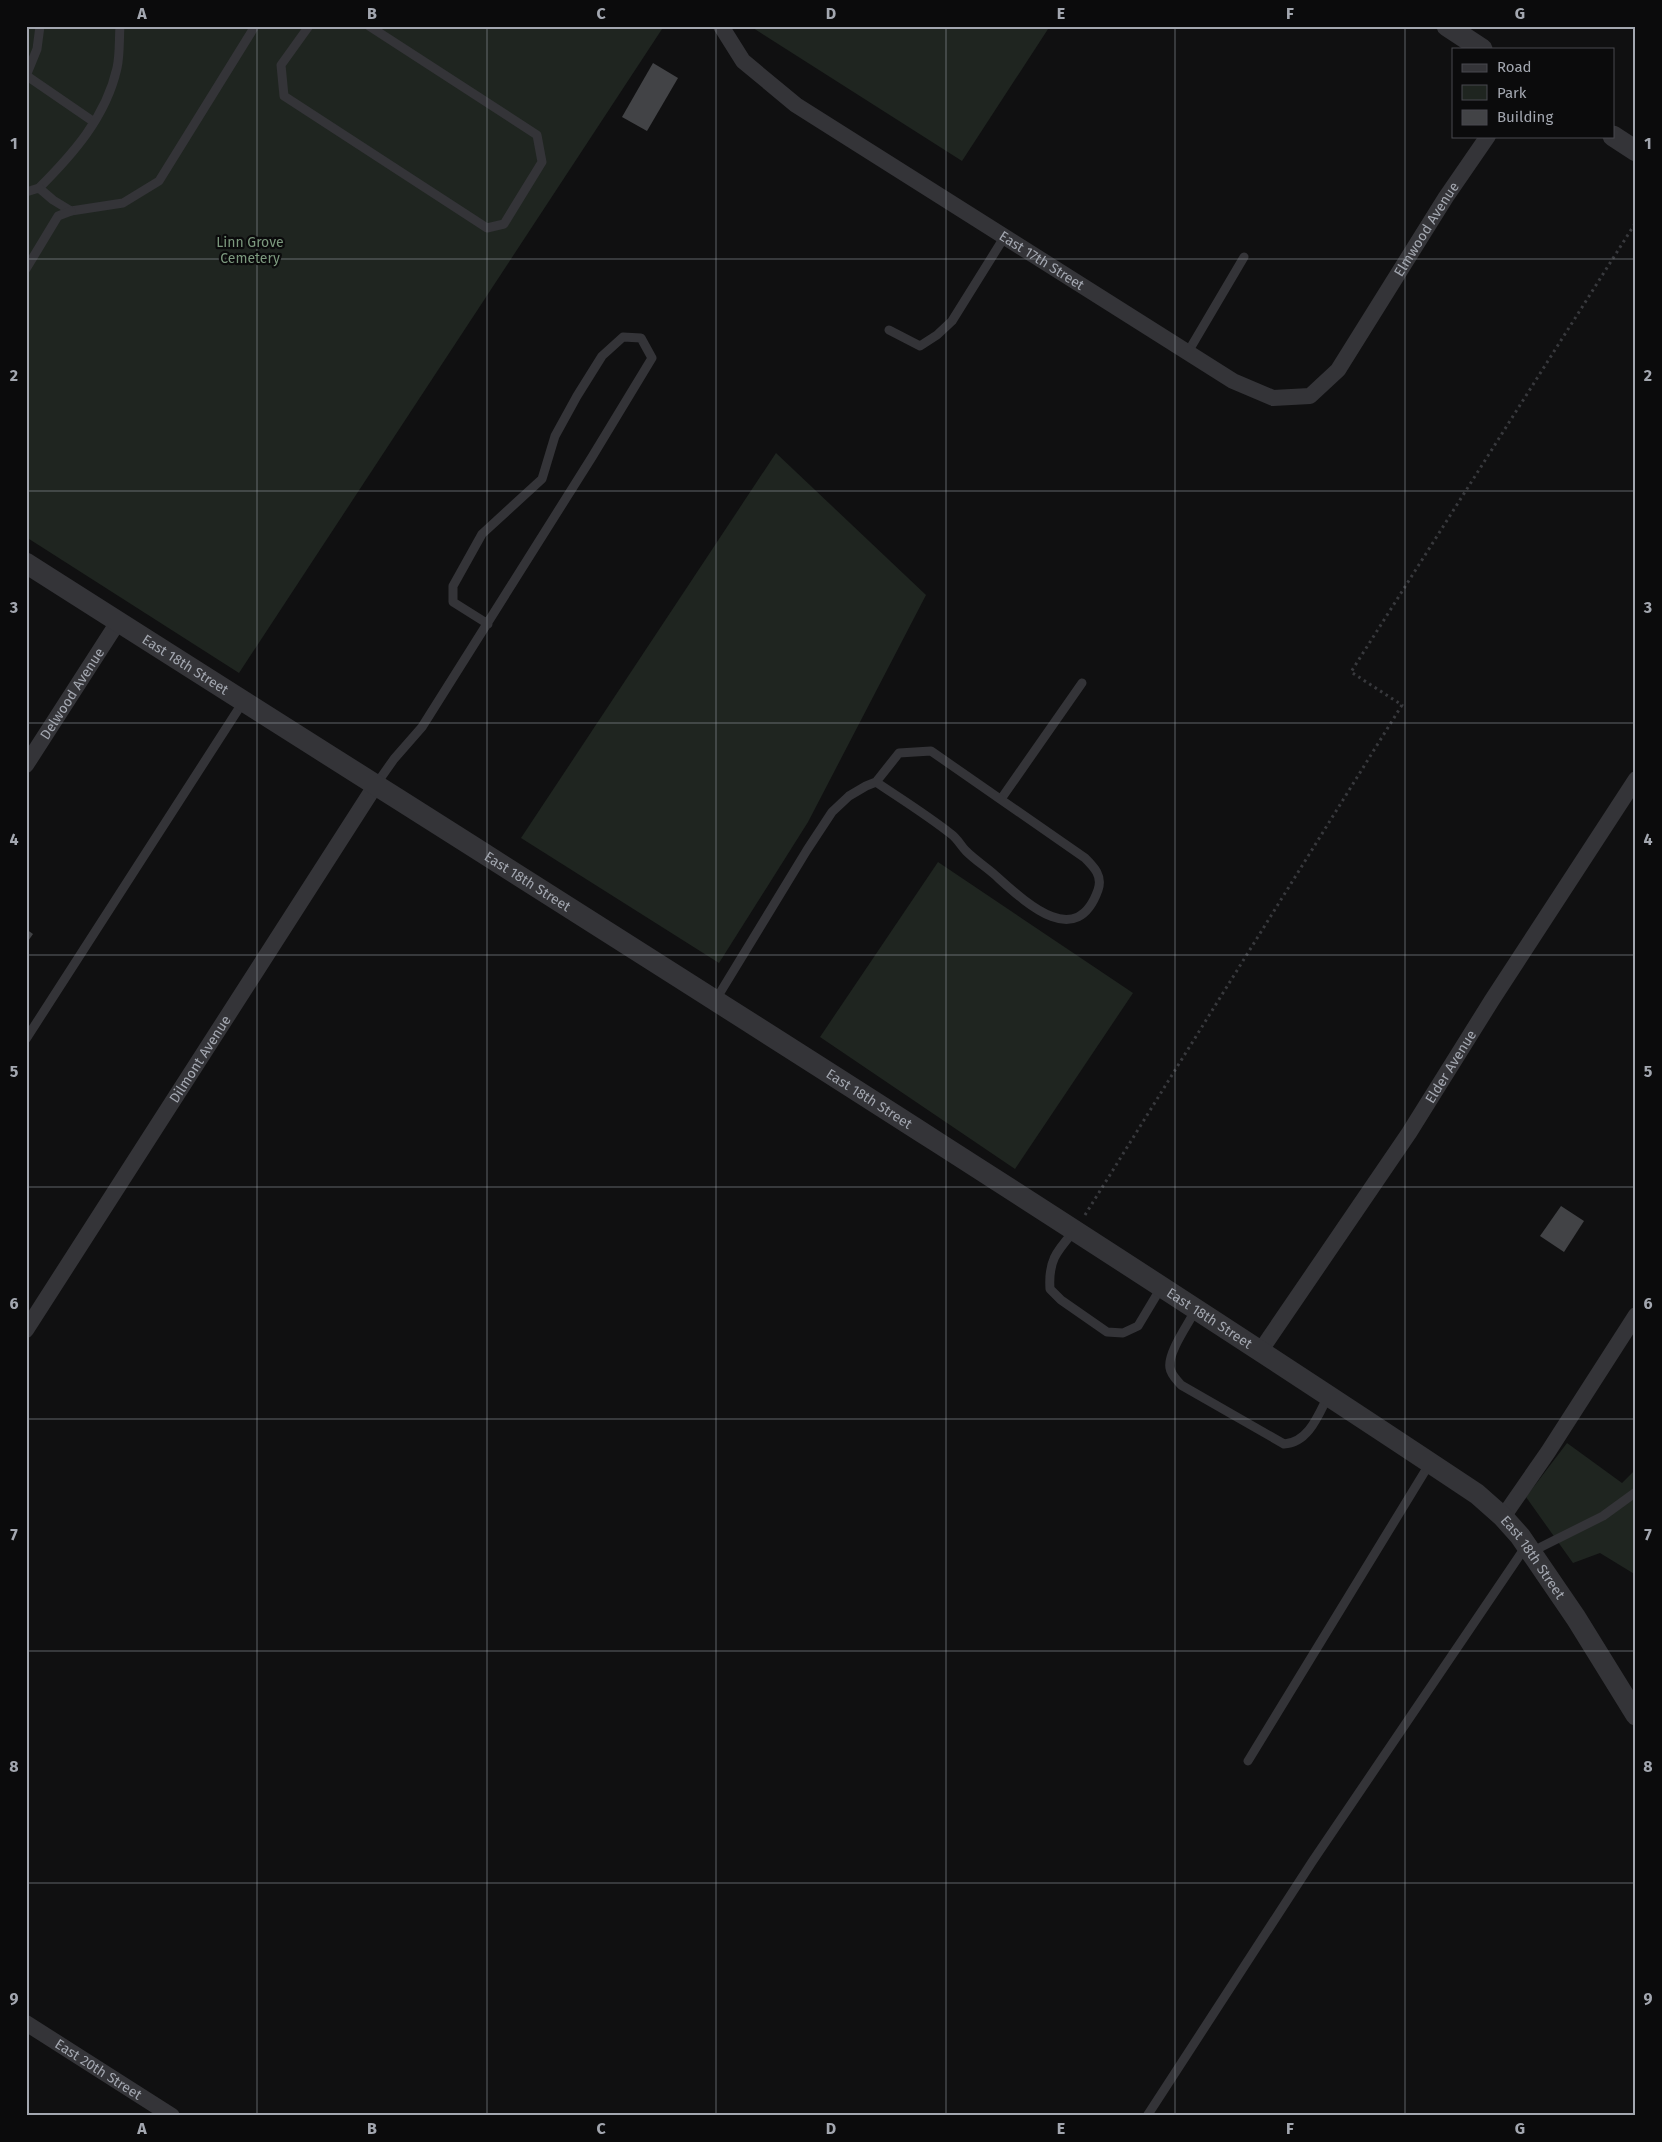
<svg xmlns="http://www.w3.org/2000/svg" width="1662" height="2142" font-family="'Fira Sans',sans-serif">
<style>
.green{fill:#1f2520}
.building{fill:#424346}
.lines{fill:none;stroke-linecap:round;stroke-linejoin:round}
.path{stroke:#38393d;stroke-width:3;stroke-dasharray:2.5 4;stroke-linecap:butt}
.service{stroke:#343438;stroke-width:9}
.minor{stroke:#343438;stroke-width:16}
.tertiary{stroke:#343438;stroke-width:21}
.grid{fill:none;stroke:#a3a7b0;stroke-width:1;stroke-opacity:0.55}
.labels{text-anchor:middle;stroke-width:4.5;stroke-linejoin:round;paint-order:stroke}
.street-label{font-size:14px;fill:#a3a7b0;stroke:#0b0b0c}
.park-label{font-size:14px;fill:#7c997e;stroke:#0b0b0c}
.neatline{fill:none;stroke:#a3a7b0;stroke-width:2}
.grid-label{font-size:16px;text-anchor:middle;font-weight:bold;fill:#a3a7b0}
</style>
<rect width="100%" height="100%" fill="#101011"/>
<g class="green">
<path d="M 26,26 L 664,26 L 239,673 L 26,537 Z"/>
<path d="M 750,26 L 1050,26 L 962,161 Z"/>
<path d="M 776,453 L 926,595 L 808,822 L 719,963 L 521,838 Z"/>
<path d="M 938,862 L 1133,993 L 1015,1169 L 820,1037 Z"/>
<path d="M 1567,1443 L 1622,1483 L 1636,1469 L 1636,1575 L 1600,1553 L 1573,1563 L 1526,1497 Z"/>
</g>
<g class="building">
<path d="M 653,63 L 678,78 L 647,131 L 622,117 Z"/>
<path d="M 26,929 L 33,934 L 26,944 Z"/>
<path d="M 1561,1206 L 1584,1221 L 1564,1252 L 1540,1236 Z"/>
</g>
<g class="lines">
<path class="path" d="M 1085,1215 L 1402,705 L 1351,672 L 1636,222"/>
<g class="service">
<path d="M 309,26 L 281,65 L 284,96 L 487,228 L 504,224 L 542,162 L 537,135 L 369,26"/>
<path d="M 26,76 L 37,49 L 40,26"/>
<path d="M 27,76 L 94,122"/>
<path d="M 39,188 C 73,154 106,117 117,68 C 120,55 119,40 120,26"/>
<path d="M 26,192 L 39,188 L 53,200 L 71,211 L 123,203 L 159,181 L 255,26"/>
<path d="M 26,269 L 58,216 L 71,211"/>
<path d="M 889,330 L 920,346 L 937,335 L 952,321 L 1005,236"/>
<path d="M 1188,352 L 1244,257"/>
<path d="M 375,786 L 394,759 L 422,727 L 592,457 L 652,358 L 641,338 L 623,337 L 602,356 L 577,396 L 555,436 L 542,479 L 482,534 L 453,586 L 453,602 L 488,624"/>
<path d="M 1001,799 L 1082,683"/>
<path d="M 715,1001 L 807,850 L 832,812 L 849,796 L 866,786 L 876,782 C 901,799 927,815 951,834 C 957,838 961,846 966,851 C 975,860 986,867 995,875 C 1024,901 1076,952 1098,890 C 1103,876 1094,867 1085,858 L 931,751 L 899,753 L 876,782"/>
<path d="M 26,1039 L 243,702"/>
<path d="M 1075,1230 C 1057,1251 1048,1260 1050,1289 L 1061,1300 L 1107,1332 L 1123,1333 L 1138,1326 L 1162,1286"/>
<path d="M 1196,1309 C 1189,1323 1167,1353 1170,1368 C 1171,1375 1177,1380 1181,1385 L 1284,1444 C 1308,1443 1318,1416 1328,1396"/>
<path d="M 1531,1552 L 1603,1516 L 1636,1492"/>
<path d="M 1248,1761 L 1430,1463"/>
<path d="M 1147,2116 L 1312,1862 L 1526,1546"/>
</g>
<g class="minor">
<path id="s1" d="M 721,26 L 743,61 L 796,105 L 1233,381 L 1273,398 L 1310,396 L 1338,370 L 1446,197 L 1488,136"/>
<path id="s2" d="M 26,765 L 118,622"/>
<path id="s3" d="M 26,1330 L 375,786"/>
<path id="s4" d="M 1261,1350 L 1409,1133 L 1492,1000 L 1636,779"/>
<path d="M 1503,1517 L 1548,1452 L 1636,1315"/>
<path id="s5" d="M 26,2023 L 172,2116"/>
</g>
<g class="tertiary">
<path d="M 1447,26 L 1482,49"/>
<path d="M 1613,136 L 1636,151"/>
<path id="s6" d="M 26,563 C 511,872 999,1176 1477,1494 L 1503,1517 L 1520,1536 L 1576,1618 L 1636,1715"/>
</g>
</g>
<path class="grid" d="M 257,26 L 257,2116M 487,26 L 487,2116M 716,26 L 716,2116M 946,26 L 946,2116M 1175,26 L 1175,2116M 1405,26 L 1405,2116M 26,259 L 1636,259M 26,491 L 1636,491M 26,723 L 1636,723M 26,955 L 1636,955M 26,1187 L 1636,1187M 26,1419 L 1636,1419M 26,1651 L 1636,1651M 26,1883 L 1636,1883"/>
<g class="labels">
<g class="street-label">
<text dy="5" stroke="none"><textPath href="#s1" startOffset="912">Elmwood Avenue</textPath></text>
<text dy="5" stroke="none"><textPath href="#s1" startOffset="401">East 17th Street</textPath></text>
<text dy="5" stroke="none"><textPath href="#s6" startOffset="189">East 18th Street</textPath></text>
<text dy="5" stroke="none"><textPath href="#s2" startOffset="85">Delwood Avenue</textPath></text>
<text dy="5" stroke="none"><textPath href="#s6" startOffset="594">East 18th Street</textPath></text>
<text dy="5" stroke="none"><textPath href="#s3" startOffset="322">Dilmont Avenue</textPath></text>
<text dy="5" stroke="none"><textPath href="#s4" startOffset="341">Elder Avenue</textPath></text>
<text dy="5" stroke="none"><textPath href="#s6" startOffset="999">East 18th Street</textPath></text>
<text dy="5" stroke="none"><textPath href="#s6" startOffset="1404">East 18th Street</textPath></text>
<text dy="5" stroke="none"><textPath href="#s6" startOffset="1809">East 18th Street</textPath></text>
<text dy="5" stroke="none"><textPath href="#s5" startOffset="86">East 20th Street</textPath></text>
</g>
<g class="park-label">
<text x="250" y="247">Linn Grove<tspan x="250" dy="16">Cemetery</tspan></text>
</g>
</g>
<rect width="1662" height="2142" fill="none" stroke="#0b0b0c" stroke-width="55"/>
<rect x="1452" y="48" width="162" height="90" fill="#0b0b0c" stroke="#48494e"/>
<rect x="1462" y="64" width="25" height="8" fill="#343438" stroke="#48494e"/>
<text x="1497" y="72" font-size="15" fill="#a3a7b0">Road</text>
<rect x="1462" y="85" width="25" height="15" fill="#1f2520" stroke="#48494e"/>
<text x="1497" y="98" font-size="15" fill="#a3a7b0">Park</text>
<rect x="1462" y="110" width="25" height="15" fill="#424346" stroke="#48494e"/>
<text x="1497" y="122" font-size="15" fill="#a3a7b0">Building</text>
<rect x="28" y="28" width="1606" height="2086" class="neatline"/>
<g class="grid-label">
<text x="142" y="19">A</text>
<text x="372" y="19">B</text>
<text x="601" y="19">C</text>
<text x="831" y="19">D</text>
<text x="1061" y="19">E</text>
<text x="1290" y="19">F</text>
<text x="1520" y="19">G</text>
<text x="14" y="149">1</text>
<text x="1648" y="149">1</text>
<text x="14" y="381">2</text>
<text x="1648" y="381">2</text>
<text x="14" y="613">3</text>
<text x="1648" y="613">3</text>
<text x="14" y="845">4</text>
<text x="1648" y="845">4</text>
<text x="14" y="1077">5</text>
<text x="1648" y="1077">5</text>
<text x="14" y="1309">6</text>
<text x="1648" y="1309">6</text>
<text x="14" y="1540">7</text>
<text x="1648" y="1540">7</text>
<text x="14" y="1772">8</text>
<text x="1648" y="1772">8</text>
<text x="14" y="2004">9</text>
<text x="1648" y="2004">9</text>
<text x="142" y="2134">A</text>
<text x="372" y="2134">B</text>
<text x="601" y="2134">C</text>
<text x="831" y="2134">D</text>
<text x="1061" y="2134">E</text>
<text x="1290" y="2134">F</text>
<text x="1520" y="2134">G</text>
</g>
</svg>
